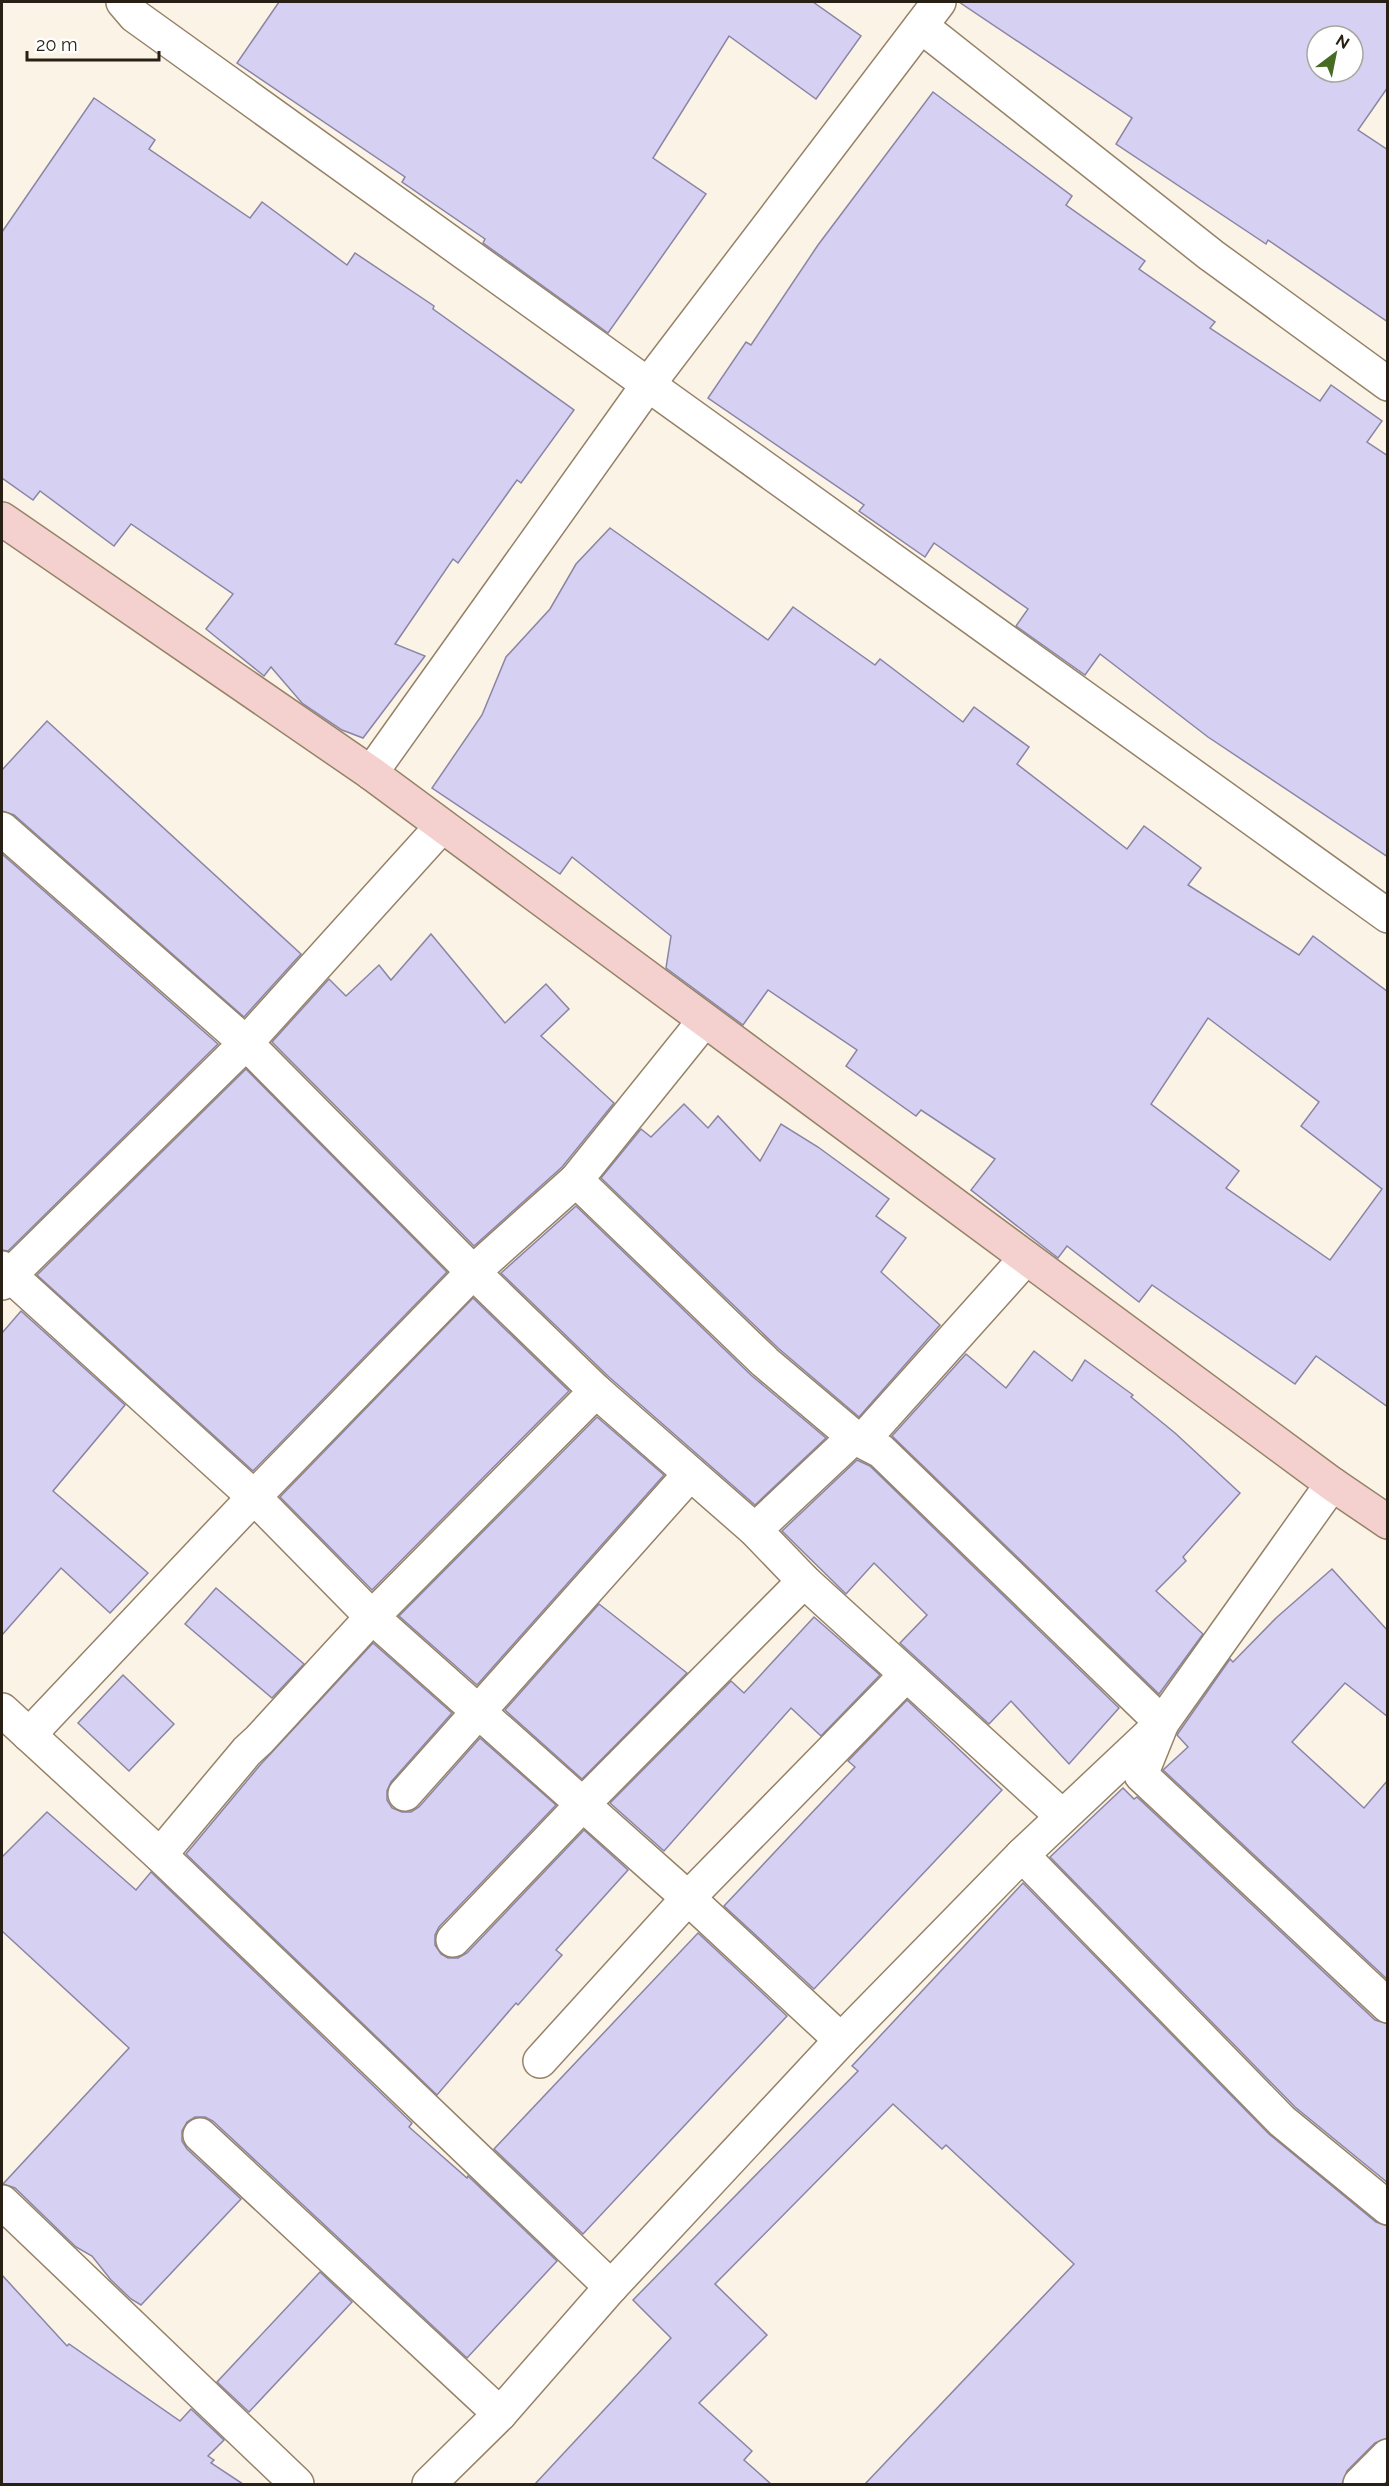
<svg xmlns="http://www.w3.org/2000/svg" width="1389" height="2486" font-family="Raleway,sans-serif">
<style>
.building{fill:#d6d1f3;stroke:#8a85a4;stroke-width:1.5;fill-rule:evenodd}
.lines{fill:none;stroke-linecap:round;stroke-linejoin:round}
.street-casing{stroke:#968267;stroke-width:36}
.secondary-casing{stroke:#968267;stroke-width:36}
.street{stroke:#fff;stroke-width:33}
.secondary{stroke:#f4d1ce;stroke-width:33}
</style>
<rect width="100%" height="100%" fill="#fcf3e7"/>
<g class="building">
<path d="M 279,2 L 813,2 L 861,36 L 816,99 L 729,36 L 653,158 L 706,194 L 608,333 L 483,243 L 485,239 L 402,182 L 405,177 L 237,63 Z"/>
<path d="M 959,2 L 1388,2 L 1388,87 L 1358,130 L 1388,150 L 1388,322 L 1268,240 L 1266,244 L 1116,144 L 1132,118 ZM 1317,36 L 1353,36 L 1353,72 L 1317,72 Z"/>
<path d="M 933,92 L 1072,196 L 1066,205 L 1145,261 L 1139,269 L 1215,322 L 1210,328 L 1320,401 L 1331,385 L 1382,421 L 1367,442 L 1388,456 L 1388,857 L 1208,737 L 1100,654 L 1085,675 L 1016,626 L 1028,609 L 934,543 L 925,557 L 859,511 L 864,505 L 708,398 L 746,342 L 751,345 L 818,245 Z"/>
<path d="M 94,98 L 155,140 L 149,149 L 250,218 L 262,202 L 347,265 L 355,253 L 434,306 L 433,309 L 574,410 L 521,483 L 517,480 L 458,563 L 453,559 L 395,644 L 425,656 L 363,738 L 342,730 L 302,703 L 271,667 L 264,676 L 206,629 L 233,594 L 131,524 L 114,546 L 40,491 L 33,500 L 2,478 L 2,232 Z"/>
<path d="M 610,528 L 768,640 L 793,607 L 875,665 L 880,659 L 963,722 L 974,707 L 1029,747 L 1017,764 L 1127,849 L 1144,826 L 1201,868 L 1188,885 L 1299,955 L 1313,936 L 1388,992 L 1388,1407 L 1316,1356 L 1295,1384 L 1152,1285 L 1139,1302 L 1067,1246 L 1058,1258 L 971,1190 L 995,1159 L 921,1110 L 916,1116 L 846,1066 L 857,1050 L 768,990 L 743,1025 L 666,968 L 671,936 L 572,857 L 560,874 L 432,788 L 482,715 L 506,657 L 550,609 L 576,564 ZM 1208,1018 L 1319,1102 L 1301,1126 L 1382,1189 L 1330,1260 L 1226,1188 L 1239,1171 L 1151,1104 Z"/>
<path d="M 47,721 L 301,954 L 244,1017 L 14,815 L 2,811 L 2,770 Z"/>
<path d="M 2,854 L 218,1044 L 8,1251 L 2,1250 Z"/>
<path d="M 431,934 L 505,1023 L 546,984 L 569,1009 L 541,1036 L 614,1103 L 562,1167 L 474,1246 L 272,1042 L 329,979 L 346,996 L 379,965 L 391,980 Z"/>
<path d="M 246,1069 L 447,1272 L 253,1471 L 37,1275 Z"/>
<path d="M 684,1104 L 708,1128 L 718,1116 L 760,1161 L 781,1124 L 818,1147 L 889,1199 L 876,1216 L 906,1238 L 881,1272 L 940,1325 L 859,1417 L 778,1348 L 601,1178 L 641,1129 L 651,1137 Z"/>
<path d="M 576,1206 L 752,1376 L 826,1438 L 755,1505 L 609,1377 L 501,1273 Z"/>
<path d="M 473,1298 L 569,1391 L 372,1590 L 280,1497 Z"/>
<path d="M 21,1311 L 125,1405 L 53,1491 L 148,1573 L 110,1613 L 61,1568 L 2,1635 L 2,1333 Z"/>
<path d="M 1034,1351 L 1072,1381 L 1085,1360 L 1133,1395 L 1131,1397 L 1175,1433 L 1240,1493 L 1183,1557 L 1186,1561 L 1156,1591 L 1203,1634 L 1159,1694 L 892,1436 L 966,1354 L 1006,1388 Z"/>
<path d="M 597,1417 L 664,1475 L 477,1685 L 399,1616 Z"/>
<path d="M 857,1460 L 870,1466 L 1119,1708 L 1069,1764 L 1011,1701 L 989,1724 L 900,1643 L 927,1615 L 874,1563 L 846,1594 L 782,1531 Z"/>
<path d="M 1332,1569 L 1388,1631 L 1388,1717 L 1345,1683 L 1292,1742 L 1364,1808 L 1388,1780 L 1388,1980 L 1163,1770 L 1188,1747 L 1177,1735 L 1179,1732 L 1230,1659 L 1233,1662 L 1276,1618 Z"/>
<path d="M 216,1588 L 304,1664 L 272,1698 L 185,1624 Z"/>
<path d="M 599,1604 L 687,1673 L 582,1779 L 505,1710 Z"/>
<path d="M 814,1617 L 880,1675 L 821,1736 L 791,1708 L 664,1851 L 610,1803 L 731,1681 L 744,1693 Z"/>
<path d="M 373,1643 L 452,1713 L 391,1782 L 387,1791 L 387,1800 L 392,1808 L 402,1812 L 411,1812 L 419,1807 L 480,1738 L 556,1805 L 439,1927 L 435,1935 L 435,1945 L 441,1954 L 448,1958 L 458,1958 L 467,1953 L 584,1830 L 628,1870 L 556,1950 L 562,1955 L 518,2005 L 516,2003 L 437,2095 L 186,1854 L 261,1764 Z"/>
<path d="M 123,1675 L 174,1724 L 129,1771 L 78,1723 Z"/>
<path d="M 907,1700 L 1002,1790 L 814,1989 L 724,1906 L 855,1767 L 848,1761 Z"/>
<path d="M 1123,1788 L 1134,1799 L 1137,1797 L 1375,2020 L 1388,2024 L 1388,2183 L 1295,2107 L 1050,1857 Z"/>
<path d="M 47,1812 L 136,1890 L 151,1872 L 412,2123 L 409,2127 L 467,2178 L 468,2176 L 557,2261 L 467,2358 L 213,2121 L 205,2117 L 195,2117 L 187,2122 L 182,2131 L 182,2141 L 187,2149 L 241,2199 L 141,2305 L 131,2299 L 111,2280 L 92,2256 L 76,2247 L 15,2188 L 3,2184 L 129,2048 L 2,1931 L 2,1857 Z"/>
<path d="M 1023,1883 L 1269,2134 L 1376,2222 L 1388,2226 L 1388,2438 L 1375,2443 L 1347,2471 L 1342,2484 L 865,2484 L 1074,2264 L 946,2145 L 942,2149 L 893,2104 L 715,2284 L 767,2335 L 699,2403 L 752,2451 L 744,2460 L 771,2484 L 535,2484 L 671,2338 L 633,2300 L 858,2071 L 852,2066 Z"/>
<path d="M 698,1933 L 787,2016 L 583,2234 L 494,2149 Z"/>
<path d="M 320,2272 L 352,2302 L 249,2412 L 217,2382 Z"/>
<path d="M 2,2275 L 67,2346 L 69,2344 L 180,2421 L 191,2409 L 224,2440 L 208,2456 L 214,2460 L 211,2463 L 243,2484 L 2,2484 Z"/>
</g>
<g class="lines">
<g class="street-casing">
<g id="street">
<path d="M 123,2 L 135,16 L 1388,916"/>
<path d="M 921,26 L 1211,255 L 1388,384"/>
<path d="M 371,773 L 647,386 L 939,2"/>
<path d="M 2,829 L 246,1043 L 473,1272 L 596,1391 L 755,1530 L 804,1581 L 1062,1816"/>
<path d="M 576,1180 L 765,1362 L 854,1437 L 881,1451 L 1162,1723 L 1141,1775 L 1388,2006"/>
<path d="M 2,1268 L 254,1497 L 372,1617 L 688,1898 L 841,2040"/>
<path d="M 2,1283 L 246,1043 L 442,826"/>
<path d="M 862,1441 L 1026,1258"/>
<path d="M 755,1530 L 854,1437"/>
<path d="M 2,1710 L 160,1855 L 611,2287"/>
<path d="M 29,1735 L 254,1497 L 473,1272 L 576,1180 L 704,1021"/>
<path d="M 405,1794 L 690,1474"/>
<path d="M 160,1855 L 247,1751 L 259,1740 L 372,1617 L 596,1391"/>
<path d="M 1022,1855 L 1282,2121 L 1388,2208"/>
<path d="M 453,1940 L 582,1805 L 804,1581"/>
<path d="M 540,2061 L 688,1898 L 906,1675"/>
<path d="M 200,2135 L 500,2414"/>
<path d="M 2,2202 L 297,2484"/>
<path d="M 429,2484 L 500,2414 L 611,2287 L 841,2040 L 1022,1855 L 1162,1723 L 1332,1484"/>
<path d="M 1360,2484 L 1388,2456"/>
</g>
</g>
<g class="secondary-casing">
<path id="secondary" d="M 2,519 L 371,773 L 1332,1484 L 1388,1522"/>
</g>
<use href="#street" class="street"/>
<use href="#secondary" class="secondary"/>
</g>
<rect width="1389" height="2486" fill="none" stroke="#282015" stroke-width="6"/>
<g transform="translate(1335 54) rotate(32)"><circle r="28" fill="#ffffff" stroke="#a9a6a1" stroke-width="1.5"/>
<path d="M0-4.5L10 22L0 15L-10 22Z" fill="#486b24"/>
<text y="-9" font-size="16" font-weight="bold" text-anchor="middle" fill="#282015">N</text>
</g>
<path d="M27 51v9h132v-9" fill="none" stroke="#282015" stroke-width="3"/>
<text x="36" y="51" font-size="18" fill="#282015" stroke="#ffffff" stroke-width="4.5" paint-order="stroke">20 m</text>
</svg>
